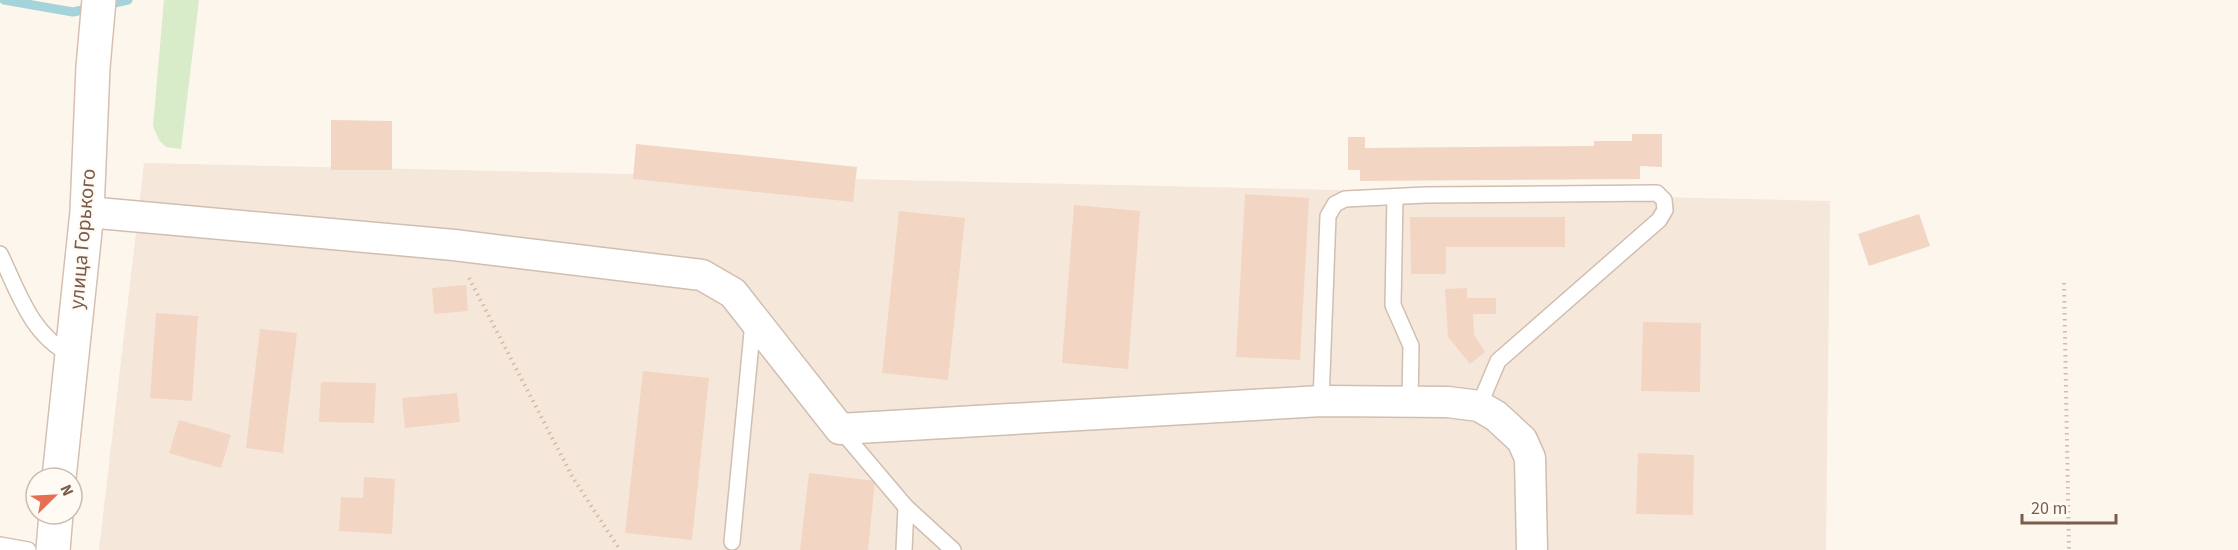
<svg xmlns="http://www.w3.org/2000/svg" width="2238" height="550" font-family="'Source Sans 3',sans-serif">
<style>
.residential{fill:#f5e8da}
.green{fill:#d8ecc9}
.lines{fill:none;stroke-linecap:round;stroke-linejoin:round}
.stream{stroke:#a5d3da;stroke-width:9}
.building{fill:#f3d5c3}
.service-casing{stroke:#d1beb0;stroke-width:18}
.minor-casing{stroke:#d1beb0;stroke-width:33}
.secondary-casing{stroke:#d6c0b0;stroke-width:36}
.path{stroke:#d9b8a5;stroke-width:4;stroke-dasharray:1.5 4.5;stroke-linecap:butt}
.service{stroke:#fff;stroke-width:15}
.minor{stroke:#fff;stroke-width:30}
.secondary{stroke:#fff;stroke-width:33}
.labels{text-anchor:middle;stroke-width:4.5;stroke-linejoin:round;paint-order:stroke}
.street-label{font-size:21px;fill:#7a5c4d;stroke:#fffaf3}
</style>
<rect width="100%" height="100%" fill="#fdf6ec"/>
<path class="residential" d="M 144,163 L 1830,201 L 1826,550 L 99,550 Z"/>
<path class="green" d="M 164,0 L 199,0 L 181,149 L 166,147 L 159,140 L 153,126 Z"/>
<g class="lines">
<path class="stream" d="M 4,0 L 73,12 L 128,0"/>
</g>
<g class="building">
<path d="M 331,120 L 392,121 L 392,170 L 331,170 Z"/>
<path d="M 1632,134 L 1662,134 L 1662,167 L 1640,166 L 1640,179 L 1360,181 L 1360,170 L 1348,170 L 1348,137 L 1365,137 L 1365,148 L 1594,146 L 1594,141 L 1632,141 Z"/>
<path d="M 636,144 L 857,167 L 853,202 L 633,179 Z"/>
<path d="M 1245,194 L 1309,198 L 1300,360 L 1236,357 Z"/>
<path d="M 1074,205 L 1140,211 L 1128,369 L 1062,363 Z"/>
<path d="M 899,211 L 965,218 L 948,380 L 882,373 Z"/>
<path d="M 1919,214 L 1930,246 L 1869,266 L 1858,234 Z"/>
<path d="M 1410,217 L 1565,217 L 1565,247 L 1446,247 L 1446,274 L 1411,274 Z"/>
<path d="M 466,285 L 468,311 L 434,314 L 432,288 Z"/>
<path d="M 1467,288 L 1467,298 L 1496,298 L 1496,314 L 1473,314 L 1474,335 L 1485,352 L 1470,364 L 1448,337 L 1445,289 Z"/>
<path d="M 156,313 L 198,316 L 192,401 L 150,398 Z"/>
<path d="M 1643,322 L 1701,323 L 1700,392 L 1641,391 Z"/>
<path d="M 260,329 L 297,333 L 283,453 L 246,448 Z"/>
<path d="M 643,371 L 709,378 L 692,540 L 625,533 Z"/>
<path d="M 321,382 L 376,383 L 374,423 L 319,422 Z"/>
<path d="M 457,393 L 460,422 L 405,428 L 402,398 Z"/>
<path d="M 179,420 L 231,435 L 221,468 L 169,453 Z"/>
<path d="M 1638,453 L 1694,455 L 1693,515 L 1636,514 Z"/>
<path d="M 809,473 L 875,481 L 868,550 L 800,550 Z"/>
<path d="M 364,477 L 395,479 L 392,534 L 339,531 L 341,497 L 363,498 Z"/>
</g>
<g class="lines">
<g class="service-casing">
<g id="service">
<path d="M 1395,197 L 1393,305 L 1411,346 L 1410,402"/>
<path d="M 0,254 C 18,291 31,335 70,354"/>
<path d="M 1321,401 L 1328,216 L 1335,204 L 1345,199 L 1425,195 L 1657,193 L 1664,200 L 1665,210 L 1659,220 L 1498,361 L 1479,406"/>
<path d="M 840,429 L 906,507 L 953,550"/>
<path d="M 732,542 L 753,322"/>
<path d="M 0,545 L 28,550"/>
<path d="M 904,550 L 906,507"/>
</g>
</g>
<g class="minor-casing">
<path id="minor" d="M 87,212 L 454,245 L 702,275 L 733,293 L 840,429 L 1321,401 L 1448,402 L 1479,406 L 1496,416 L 1522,440 L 1530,458 L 1532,550"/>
</g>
<g class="secondary-casing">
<g id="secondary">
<path d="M 59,478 L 87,212 L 93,67 L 99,0"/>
<path d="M 53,550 L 56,514"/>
</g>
</g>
<g class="path">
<path d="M 469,278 L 573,478 L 620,550"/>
<path d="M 2064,283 L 2069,550"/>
</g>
<use href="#service" class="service"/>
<use href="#minor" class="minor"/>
<use href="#secondary" class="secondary"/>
</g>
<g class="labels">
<g class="street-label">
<text transform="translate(82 239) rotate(-85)" y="7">улица Горького</text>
</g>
</g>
<g transform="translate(54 496) rotate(66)"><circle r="28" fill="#fffaf3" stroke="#cabbb1" stroke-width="1.5"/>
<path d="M0-4.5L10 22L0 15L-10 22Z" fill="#e76f51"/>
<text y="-9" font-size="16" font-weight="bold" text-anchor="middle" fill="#7a5c4d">N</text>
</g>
<path d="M2022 514v9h94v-9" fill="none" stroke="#7a5c4d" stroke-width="3"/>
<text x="2031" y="514" font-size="18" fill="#7a5c4d" stroke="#fffaf3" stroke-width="4.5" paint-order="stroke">20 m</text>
</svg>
